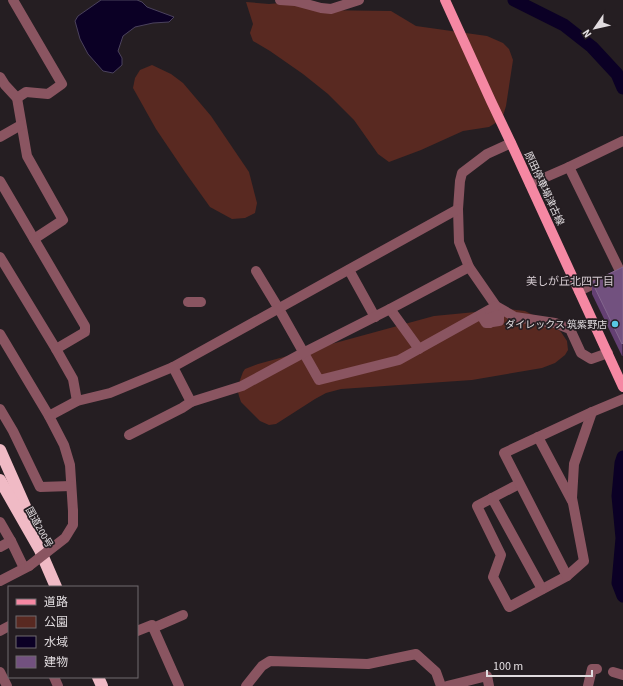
<svg xmlns="http://www.w3.org/2000/svg" width="623" height="686" font-family="'Source Sans 3','Noto Sans JP',sans-serif">
<style>
.green{fill:#592921}
.water{fill:#0b0025;stroke:#4b425d}
.lines{fill:none;stroke-linecap:round;stroke-linejoin:round}
.river{stroke:#0b0025;stroke-width:13}
.minor{stroke:#8a5561;stroke-width:10}
.major{stroke:#f588a3;stroke-width:10}
.highway{stroke:#f0bac5;stroke-width:12}
.minor-bridge{stroke:#8a5561;stroke-width:10}
.wall{fill:#644073}
.shaded-wall{fill:#452b4e}
.building{fill:#72517f;stroke:#83668e}
.poi-dot{fill:#58c9e3;stroke:#251e22;stroke-width:1.5}
.labels{text-anchor:middle;stroke-width:3.5;stroke-linejoin:round;paint-order:stroke}
.street-label{font-size:10px;fill:#e1dcdf;stroke:#251e22}
.poi-label{font-size:10px;fill:#e1dcdf;stroke:#251e22;text-anchor:end}
.neighbourhood-label{font-size:11px;fill:#d5cbd1;stroke:#251e22}
</style>
<rect width="100%" height="100%" fill="#251e22"/>
<g class="green">
<path d="M 246,2 L 269,4 L 291,2 L 314,10 L 391,11 L 416,26 L 487,36 L 503,43 L 509,49 L 513,60 L 506,106 L 502,119 L 489,127 L 463,131 L 421,150 L 389,162 L 378,154 L 354,120 L 328,94 L 303,74 L 270,51 L 253,41 L 250,33 L 253,24 Z"/>
<path d="M 152,65 L 171,74 L 183,83 L 211,116 L 249,172 L 257,203 L 255,213 L 245,218 L 232,219 L 210,207 L 185,172 L 156,129 L 133,88 L 135,78 L 140,70 Z"/>
<path d="M 507,309 L 525,311 L 551,324 L 561,332 L 567,341 L 568,350 L 565,355 L 555,363 L 542,368 L 472,380 L 341,389 L 326,393 L 315,399 L 276,424 L 269,425 L 260,421 L 241,402 L 239,396 L 237,388 L 243,372 L 245,369 L 258,364 L 434,316 Z"/>
</g>
<path class="water" d="M 101,0 L 137,0 L 142,2 L 147,7 L 174,17 L 169,22 L 153,23 L 135,27 L 123,36 L 118,51 L 122,58 L 122,65 L 113,73 L 103,71 L 88,54 L 80,39 L 75,21 L 78,16 Z"/>
<g class="lines">
<g class="river">
<path d="M 514,0 L 564,25 L 592,47 L 617,74 L 623,88"/>
<path d="M 623,457 L 621,463 L 618,496 L 622,538 L 618,583 L 623,596"/>
</g>
<g class="minor">
<path d="M 13,0 L 62,84 L 48,94 L 26,92 L 17,98"/>
<path d="M 280,0 L 295,1 L 321,8 L 331,9 L 359,0"/>
<path d="M 0,77 L 5,85 L 17,98 L 27,156 L 63,220 L 34,239"/>
<path d="M 0,137 L 21,125"/>
<path d="M 511,143 L 487,154 L 462,173 L 460,181 L 458,209 L 459,242 L 469,267 L 496,306 L 515,317 L 555,323 L 570,329 L 581,353 L 591,359 L 608,353"/>
<path d="M 569,167 L 620,271"/>
<path d="M 0,181 L 85,326 L 85,332 L 56,349"/>
<path d="M 530,184 L 569,167 L 623,141"/>
<path d="M 0,257 L 56,349 L 73,379 L 77,401"/>
<path d="M 349,270 L 375,317"/>
<path d="M 256,271 L 279,309 L 319,380 L 399,360 L 496,306"/>
<path d="M 579,291 L 602,280"/>
<path d="M 188,302 L 201,302"/>
<path d="M 390,309 L 419,349"/>
<path d="M 481,315 L 486,323 L 499,321 L 499,315 L 489,318 L 490,323"/>
<path d="M 0,334 L 49,416 L 64,445 L 70,465 L 73,511"/>
<path d="M 191,402 L 242,386 L 303,353 L 390,309 L 469,267"/>
<path d="M 0,409 L 13,431 L 40,487 L 71,486"/>
<path d="M 49,416 L 77,401 L 110,393 L 173,367 L 458,209"/>
<path d="M 129,435 L 182,408 L 191,402 L 173,367"/>
<path d="M 538,437 L 572,501"/>
<path d="M 519,484 L 477,506 L 501,555 L 493,577 L 509,607 L 567,576 L 584,561 L 572,498 L 574,464 L 592,412"/>
<path d="M 492,498 L 542,589"/>
<path d="M 0,522 L 11,541 L 0,547"/>
<path d="M 11,541 L 24,568"/>
<path d="M 567,576 L 504,453 L 592,412 L 623,399"/>
<path d="M 0,581 L 29,566"/>
<path d="M 153,628 L 183,615"/>
<path d="M 0,631 L 9,626"/>
<path d="M 137,631 L 152,625 L 179,686"/>
<path d="M 0,672 L 7,686"/>
<path d="M 613,672 L 623,675"/>
<path d="M 54,677 L 58,686"/>
<path d="M 246,686 L 262,666 L 270,661 L 368,664 L 416,654 L 436,672 L 441,686"/>
<path d="M 447,686 L 487,676 L 489,686"/>
<path d="M 588,686 L 592,669 L 597,669"/>
</g>
<path class="major" d="M 445,0 L 491,101 L 511,143 L 623,387"/>
<g class="highway">
<path d="M 0,450 L 31,520"/>
<path d="M 0,480 L 40,550 L 56,587"/>
<path d="M 98,677 L 102,686"/>
</g>
<path class="minor-bridge" d="M 29,566 L 65,538 L 73,525 L 73,511"/>
</g>
<path class="wall" d="M 623,267 L 623,355 L 622,356 L 592,294 L 592,282 Z"/>
<path class="shaded-wall" d="M 623,343 L 623,355 L 622,356 L 622,344 Z"/>
<path class="building" d="M 623,267 L 623,343 L 622,344 L 592,282 Z"/>
<circle class="poi-dot" cx="615" cy="324" r="4"/>
<g class="labels">
<g class="street-label">
<text transform="translate(545 188) rotate(65)" y="4">原田停車場津古線</text>
<text transform="translate(40 527) rotate(61)" y="4">国道200号</text>
</g>
<g class="poi-label">
<text x="607" y="328">ダイレックス 筑紫野店</text>
</g>
<g class="neighbourhood-label">
<text x="570" y="285">美しが丘北四丁目</text>
</g>
</g>
<rect x="8" y="586" width="130" height="92" fill="#251e22" stroke="#706a6e"/>
<rect x="16" y="599" width="20" height="6" fill="#f588a3" stroke="#706a6e"/>
<text x="44" y="606" font-size="12" fill="#e1dcdf">道路</text>
<rect x="16" y="616" width="20" height="12" fill="#592921" stroke="#706a6e"/>
<text x="44" y="626" font-size="12" fill="#e1dcdf">公園</text>
<rect x="16" y="636" width="20" height="12" fill="#0b0025" stroke="#706a6e"/>
<text x="44" y="646" font-size="12" fill="#e1dcdf">水域</text>
<rect x="16" y="656" width="20" height="12" fill="#72517f" stroke="#706a6e"/>
<text x="44" y="666" font-size="12" fill="#e1dcdf">建物</text>
<g transform="translate(595 28) rotate(236)" stroke="#251e22" stroke-width="3" paint-order="stroke">
<path d="M0-3L7 15L0 10L-7 15Z" fill="#e1dcdf"/>
<text y="-6" font-size="11" font-weight="bold" text-anchor="middle" fill="#e1dcdf">N</text>
</g>
<path d="M487 670v6h105v-6" fill="none" stroke="#e1dcdf" stroke-width="2"/>
<text x="493" y="670" font-size="12" fill="#e1dcdf" stroke="#251e22" stroke-width="3" paint-order="stroke">100 m</text>
</svg>
